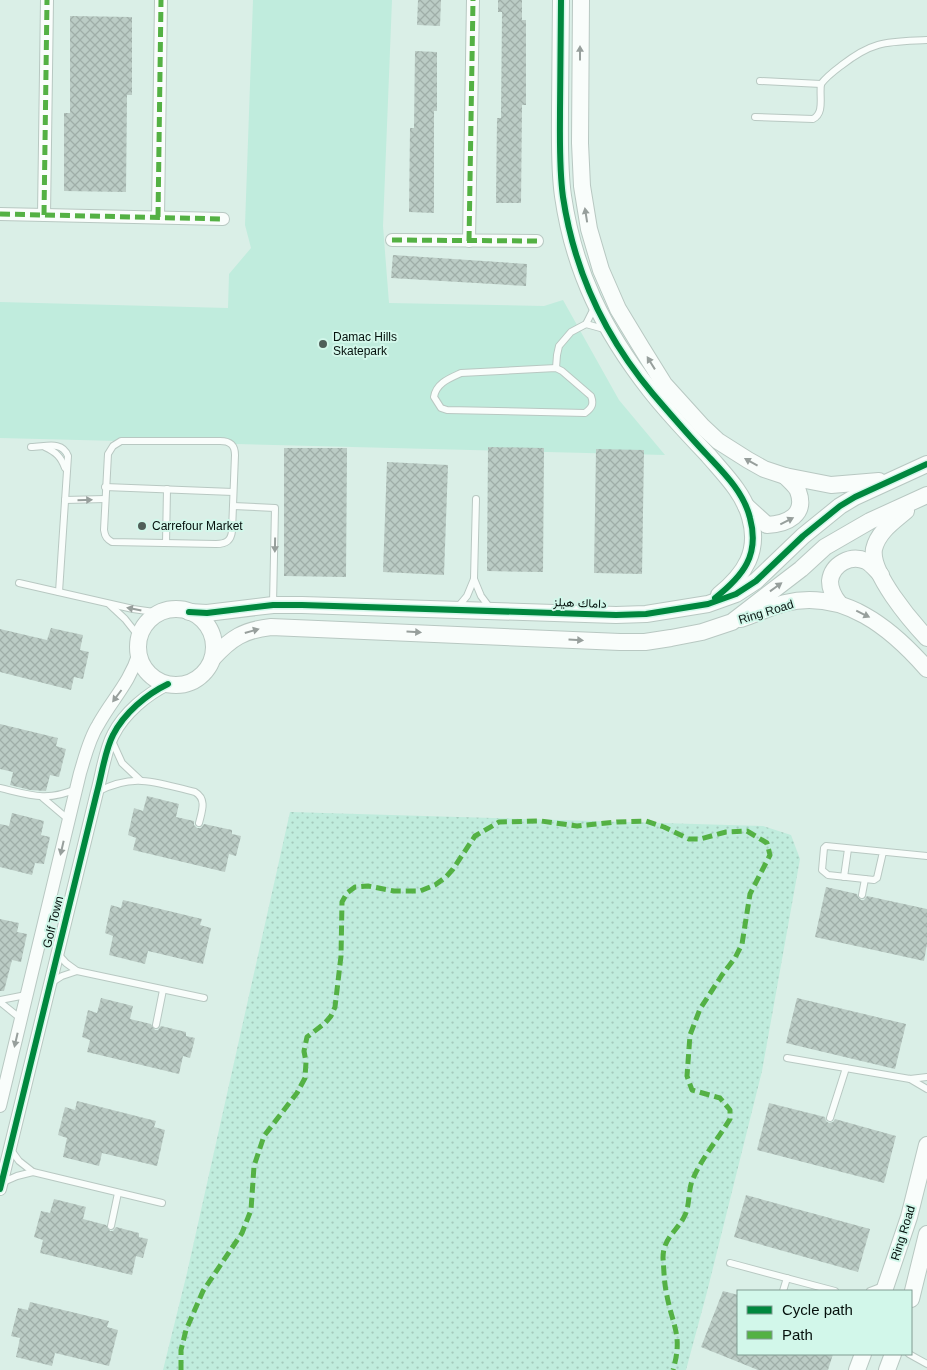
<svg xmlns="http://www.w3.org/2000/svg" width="927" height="1370" font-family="Helvetica,Vazirmatn,sans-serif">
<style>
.grass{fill:url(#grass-dots)}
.park{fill:#c0ecdd}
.building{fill:url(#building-cross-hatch)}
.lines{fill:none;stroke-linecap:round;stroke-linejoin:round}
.service-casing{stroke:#b8c8c2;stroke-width:8}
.minor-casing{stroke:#b8c8c2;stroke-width:14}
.tertiary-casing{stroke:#b8c8c2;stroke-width:18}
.service{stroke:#f9fdfb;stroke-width:6}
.minor{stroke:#f9fdfb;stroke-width:12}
.tertiary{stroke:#f9fdfb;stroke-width:16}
.quiet{stroke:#54b144;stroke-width:5;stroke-dasharray:10 5;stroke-linecap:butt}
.cycleway-casing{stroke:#d2f7ea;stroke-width:9}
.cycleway{stroke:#00873e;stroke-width:6}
.oneway{fill:#979f9c}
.poi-dot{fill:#505f59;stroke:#d2f7ea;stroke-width:2}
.labels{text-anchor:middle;stroke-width:4;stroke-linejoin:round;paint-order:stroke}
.poi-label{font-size:12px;fill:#05110d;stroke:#d2f7ea;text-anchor:start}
.street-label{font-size:12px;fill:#05110d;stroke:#d2f7ea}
</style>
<defs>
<pattern id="grass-dots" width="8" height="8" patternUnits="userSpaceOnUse" patternTransform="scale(1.25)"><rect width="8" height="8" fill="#c0ecdd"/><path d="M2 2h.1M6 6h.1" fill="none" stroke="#a4c9bc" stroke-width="1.8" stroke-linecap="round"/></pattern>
<pattern id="building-cross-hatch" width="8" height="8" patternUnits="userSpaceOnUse" patternTransform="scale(1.25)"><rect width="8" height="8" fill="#bbccc5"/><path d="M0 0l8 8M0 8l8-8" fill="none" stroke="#9faea8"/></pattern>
</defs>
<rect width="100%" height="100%" fill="#daefe7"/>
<path class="grass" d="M 290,812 L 763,826 L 791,835 L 800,859 L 762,1071 L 707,1292 L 686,1370 L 163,1370 L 187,1273 Z"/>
<path class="park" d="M 253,0 L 392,0 L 383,226 L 389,303 L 544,306 L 563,300 L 619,400 L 665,455 L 0,438 L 0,302 L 228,308 L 229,274 L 251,248 L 245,225 Z"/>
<g class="building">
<path d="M 418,0 L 441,0 L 440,26 L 417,25 Z"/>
<path d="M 498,0 L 522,0 L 522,20 L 526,20 L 526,105 L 522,105 L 521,203 L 496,203 L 497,118 L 501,118 L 502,12 L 498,12 Z"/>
<path d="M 70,16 L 132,17 L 132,95 L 127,95 L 126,192 L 64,191 L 64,113 L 70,113 Z"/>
<path d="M 415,51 L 437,52 L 437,111 L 434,111 L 434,213 L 409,212 L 410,128 L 414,128 Z"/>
<path d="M 393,255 L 527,264 L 526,286 L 391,278 Z"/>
<path d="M 488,447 L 544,448 L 543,572 L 487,571 Z"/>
<path d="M 284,448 L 347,448 L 346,577 L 284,576 Z"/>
<path d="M 596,449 L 644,450 L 642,574 L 594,573 Z"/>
<path d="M 387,462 L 448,465 L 444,575 L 383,572 Z"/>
<path d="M 51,628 L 83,635 L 80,650 L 89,652 L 83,679 L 74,677 L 71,690 L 0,672 L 0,629 L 47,640 Z"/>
<path d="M 0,724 L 58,738 L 56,746 L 66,749 L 59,777 L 50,775 L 46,791 L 30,790 L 10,785 L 13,772 L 0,769 Z"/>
<path d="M 147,796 L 179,804 L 176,817 L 194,821 L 194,825 L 197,828 L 201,828 L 204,824 L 232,830 L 232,834 L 241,836 L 236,856 L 229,854 L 225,872 L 133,850 L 136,838 L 128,835 L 134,808 L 143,811 Z"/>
<path d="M 12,813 L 44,821 L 41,835 L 50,837 L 44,864 L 35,863 L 32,875 L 0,867 L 0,824 L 9,826 Z"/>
<path d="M 826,887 L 857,894 L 858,897 L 861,900 L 864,900 L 867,896 L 927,909 L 927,944 L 924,961 L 815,937 Z"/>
<path d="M 123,900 L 202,919 L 200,925 L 211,928 L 203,964 L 148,951 L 145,964 L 109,955 L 113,936 L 105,933 L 111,905 L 121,908 Z"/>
<path d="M 0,919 L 19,923 L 17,932 L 27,934 L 21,962 L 12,960 L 4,991 L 0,991 Z"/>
<path d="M 101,998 L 133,1006 L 130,1019 L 151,1024 L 155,1030 L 158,1030 L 161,1026 L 186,1032 L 186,1036 L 195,1038 L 190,1058 L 183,1056 L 179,1074 L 87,1052 L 90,1040 L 82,1037 L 88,1010 L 97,1013 Z"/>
<path d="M 797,998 L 906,1024 L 895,1069 L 786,1043 Z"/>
<path d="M 77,1101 L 156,1121 L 154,1127 L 165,1130 L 157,1166 L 102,1153 L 99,1166 L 63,1157 L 67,1138 L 58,1135 L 65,1107 L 75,1110 Z"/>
<path d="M 769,1103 L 825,1117 L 826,1121 L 829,1123 L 833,1122 L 835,1119 L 896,1136 L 884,1183 L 757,1150 Z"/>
<path d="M 746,1195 L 870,1229 L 858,1272 L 734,1237 Z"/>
<path d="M 54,1199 L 86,1207 L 83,1219 L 106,1225 L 110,1231 L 113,1231 L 116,1227 L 139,1233 L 139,1237 L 148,1239 L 143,1258 L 136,1256 L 132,1275 L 40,1253 L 43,1240 L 34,1237 L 41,1211 L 50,1213 Z"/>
<path d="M 723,1291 L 738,1295 L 738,1354 L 833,1354 L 828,1370 L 758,1370 L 701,1347 Z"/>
<path d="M 30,1302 L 109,1321 L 107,1327 L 118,1330 L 109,1366 L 55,1353 L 52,1366 L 16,1357 L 20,1338 L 11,1336 L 18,1308 L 28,1310 Z"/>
</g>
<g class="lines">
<g class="service-casing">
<g id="service">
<path d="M 760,81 L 821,84"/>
<path d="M 755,117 L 813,119 C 825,113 819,96 821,84 C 827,76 834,71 842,65 C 874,40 888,42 927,40"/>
<path d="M 586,324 L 604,329"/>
<path d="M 556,368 L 562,371 L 591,396 C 594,404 592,408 585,413 L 447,410 L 441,408 L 434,397 C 436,383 450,378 461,373 Z"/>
<path d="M 556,368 L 557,355 L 559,346 L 571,332 L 586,324 L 595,306"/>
<path d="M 121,441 L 220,441 C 230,441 235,445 235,455 L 232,531 C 231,541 226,544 216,544 L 112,542 C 107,539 105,537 104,530 L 108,454 L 113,446 Z"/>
<path d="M 31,447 C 45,447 62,440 68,456 L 59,592"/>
<path d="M 45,447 C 56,452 61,457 65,468"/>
<path d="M 105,487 L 233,492"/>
<path d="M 65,500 L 105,499"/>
<path d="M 233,506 L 275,508 L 273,604"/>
<path d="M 166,543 L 167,489"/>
<path d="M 474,579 L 481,596 L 490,608"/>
<path d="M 19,583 L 133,609 L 161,613"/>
<path d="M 110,605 L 125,619 L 140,638"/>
<path d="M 457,608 L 467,596 L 474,579 L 476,499"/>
<path d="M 112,741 L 122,763 L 140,780"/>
<path d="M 0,788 C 30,795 47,802 76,789"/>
<path d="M 97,792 C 135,772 156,783 195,792 C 207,799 202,811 199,823"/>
<path d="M 43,798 L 69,820"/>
<path d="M 883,852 L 877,878 L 874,880 L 828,875 L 822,870 L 824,848 L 826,846 L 927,856"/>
<path d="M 844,877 L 848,849"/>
<path d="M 862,895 L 865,879"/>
<path d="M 58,954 L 66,963 L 77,971 L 204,998"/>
<path d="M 51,983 L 62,976 L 77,971"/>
<path d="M 0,1000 L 26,995"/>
<path d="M 0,1002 L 20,1018"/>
<path d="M 156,1025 L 163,990"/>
<path d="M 787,1058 L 910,1079 L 927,1077"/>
<path d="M 910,1079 L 927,1089"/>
<path d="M 830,1118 L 846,1068"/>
<path d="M 11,1150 L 19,1161 L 33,1172 L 162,1203"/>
<path d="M 1,1183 L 17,1176 L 33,1172"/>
<path d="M 111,1226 L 118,1193"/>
<path d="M 730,1263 L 835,1291"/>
<path d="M 783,1291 L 787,1278"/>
<path d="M 870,1291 L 883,1286"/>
<path d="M 909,1354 L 927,1364"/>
</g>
</g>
<g class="minor-casing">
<g id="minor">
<path d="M 0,214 L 223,219"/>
<path d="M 44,215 L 47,0"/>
<path d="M 158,217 L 161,0"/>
<path d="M 392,240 L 537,241"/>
<path d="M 469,241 L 473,0"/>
<path d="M 0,1106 L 80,773 C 85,757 89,739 98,725 C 113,698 129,684 139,653"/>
<path d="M 0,1189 L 97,792 C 102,774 105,750 113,735 C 124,713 147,694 168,684"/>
</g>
</g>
<g class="tertiary-casing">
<g id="tertiary">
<path d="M 561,0 C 561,37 560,73 560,110 C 560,138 559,168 563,196 C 574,272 604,331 650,390 C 668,413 688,434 708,455 C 724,474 743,492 750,517 C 760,551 745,574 719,595"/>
<path d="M 581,0 L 580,143 L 582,186 L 589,229 L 601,270 L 618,309 L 641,347 L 664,384 L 702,426 L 718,441 L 748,460 L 764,469 L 785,476 L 831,485 L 879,481"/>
<path d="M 746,506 L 767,525 C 787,524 807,515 798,491 C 796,486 789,480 785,476"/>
<path d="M 906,511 C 893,522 878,532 874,549 C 870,573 911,621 927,638"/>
<path d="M 839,603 C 834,597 830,590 830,581 C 832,564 851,554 866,561 C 872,564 876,570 881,575"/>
<circle cx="176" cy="647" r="38"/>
<path d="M 189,612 L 207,613 L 273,605 L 302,605 L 616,615 L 646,614 L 708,604 L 736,594 L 756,581 L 803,536 L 840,506 L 855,497 L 927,464"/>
<path d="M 741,619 C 756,614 770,607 785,603 C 844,589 891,628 927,669"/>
<path d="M 213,658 C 231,638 244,630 271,627 L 620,642 L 645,642 L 671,638 L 702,632 L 732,622 L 801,569 L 825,547 L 870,521 L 927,495"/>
<path d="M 884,1291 L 909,1217 L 927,1145"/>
<path d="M 911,1299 L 927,1234"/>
<path d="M 857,1370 L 863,1354"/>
<path d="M 887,1370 L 893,1354"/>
</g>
</g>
<use href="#service" class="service"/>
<use href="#minor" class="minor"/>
<use href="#tertiary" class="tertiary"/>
<g class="quiet">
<path d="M 0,214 L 223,219"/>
<path d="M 44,215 L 47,0"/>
<path d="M 158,217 L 161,0"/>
<path d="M 392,240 L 537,241"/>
<path d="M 469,241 L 473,0"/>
<path d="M 181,1370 L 181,1350 L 186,1330 L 203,1291 L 242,1233 L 251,1210 L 254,1166 L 264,1136 L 297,1093 L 305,1078 L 306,1062 L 304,1051 L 307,1037 L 325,1023 L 331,1016 L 335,1007 L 341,956 L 342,902 L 347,893 L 355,887 L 368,886 L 394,891 L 420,891 L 435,885 L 446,877 L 453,869 L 475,836 L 499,822 L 541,821 L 577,826 L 617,822 L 646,821 L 664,827 L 689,839 L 700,839 L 726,832 L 747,831 L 767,843 L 770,855 L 750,894 L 742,944 L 735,958 L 722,975 L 700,1009 L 690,1035 L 687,1076 L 692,1090 L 720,1098 L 730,1110 L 730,1119 C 718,1139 701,1159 692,1181 C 688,1192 690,1204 685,1215 C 678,1231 663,1237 663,1258 C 664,1270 664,1283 667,1296 C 673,1327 683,1336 673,1370"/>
</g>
<g class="cycleway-casing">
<g id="cycleway">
<path d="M 561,0 C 561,37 560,73 560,110 C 560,139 559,168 563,197 C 574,270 605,337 653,394 C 671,415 689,436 708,456 C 725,474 744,493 750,518 C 760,555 743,576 715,598"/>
<path d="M 189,612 L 207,613 L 273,605 L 302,605 L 616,615 L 646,614 L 708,604 L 736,594 L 756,581 L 803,536 L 840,506 L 855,497 L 927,464"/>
<path d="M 0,1189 L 97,792 C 102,774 105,750 113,735 C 124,713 147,694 168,684"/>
</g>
</g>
<use href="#cycleway" class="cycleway"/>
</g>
<defs><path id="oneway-solid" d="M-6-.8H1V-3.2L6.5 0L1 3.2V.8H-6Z" transform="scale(1.25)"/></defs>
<g class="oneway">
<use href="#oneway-solid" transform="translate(580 53) rotate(-90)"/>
<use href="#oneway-solid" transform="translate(586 215) rotate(-99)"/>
<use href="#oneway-solid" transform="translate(651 363) rotate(-122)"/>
<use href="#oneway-solid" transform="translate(751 462) rotate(-151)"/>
<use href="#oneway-solid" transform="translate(85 500) rotate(-2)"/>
<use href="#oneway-solid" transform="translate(787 521) rotate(-27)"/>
<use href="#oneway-solid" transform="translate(275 545) rotate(91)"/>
<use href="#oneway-solid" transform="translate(776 587) rotate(-36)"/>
<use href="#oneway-solid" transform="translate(134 609) rotate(-169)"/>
<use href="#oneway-solid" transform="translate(863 614) rotate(26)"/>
<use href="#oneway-solid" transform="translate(252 631) rotate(-16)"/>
<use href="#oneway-solid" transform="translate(414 632) rotate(3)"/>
<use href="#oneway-solid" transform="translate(576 640) rotate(3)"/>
<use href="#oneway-solid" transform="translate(117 696) rotate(127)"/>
<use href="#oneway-solid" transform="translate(62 848) rotate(103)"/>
<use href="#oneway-solid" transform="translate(16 1040) rotate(103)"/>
</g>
<g class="poi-dot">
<circle cx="323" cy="344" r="5"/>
<circle cx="142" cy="526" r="5"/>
</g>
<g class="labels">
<g class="poi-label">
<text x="333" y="341">Damac Hills<tspan x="333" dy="14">Skatepark</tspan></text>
<text x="152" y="530">Carrefour Market</text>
</g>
<g class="street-label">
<text transform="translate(580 603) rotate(2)" y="4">داماك هيلز</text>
<text transform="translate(766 612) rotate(-17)" y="4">Ring Road</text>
<text transform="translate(53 922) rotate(-76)" y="4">Golf Town</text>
<text transform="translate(903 1233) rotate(-73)" y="4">Ring Road</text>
</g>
</g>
<rect x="737" y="1290" width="175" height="65" fill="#d2f7ea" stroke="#809b92"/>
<rect x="747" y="1306" width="25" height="8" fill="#00873e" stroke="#809b92"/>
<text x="782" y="1315" font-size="15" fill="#05110d">Cycle path</text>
<rect x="747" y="1331" width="25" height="8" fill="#54b144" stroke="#809b92"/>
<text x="782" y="1340" font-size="15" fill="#05110d">Path</text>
</svg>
